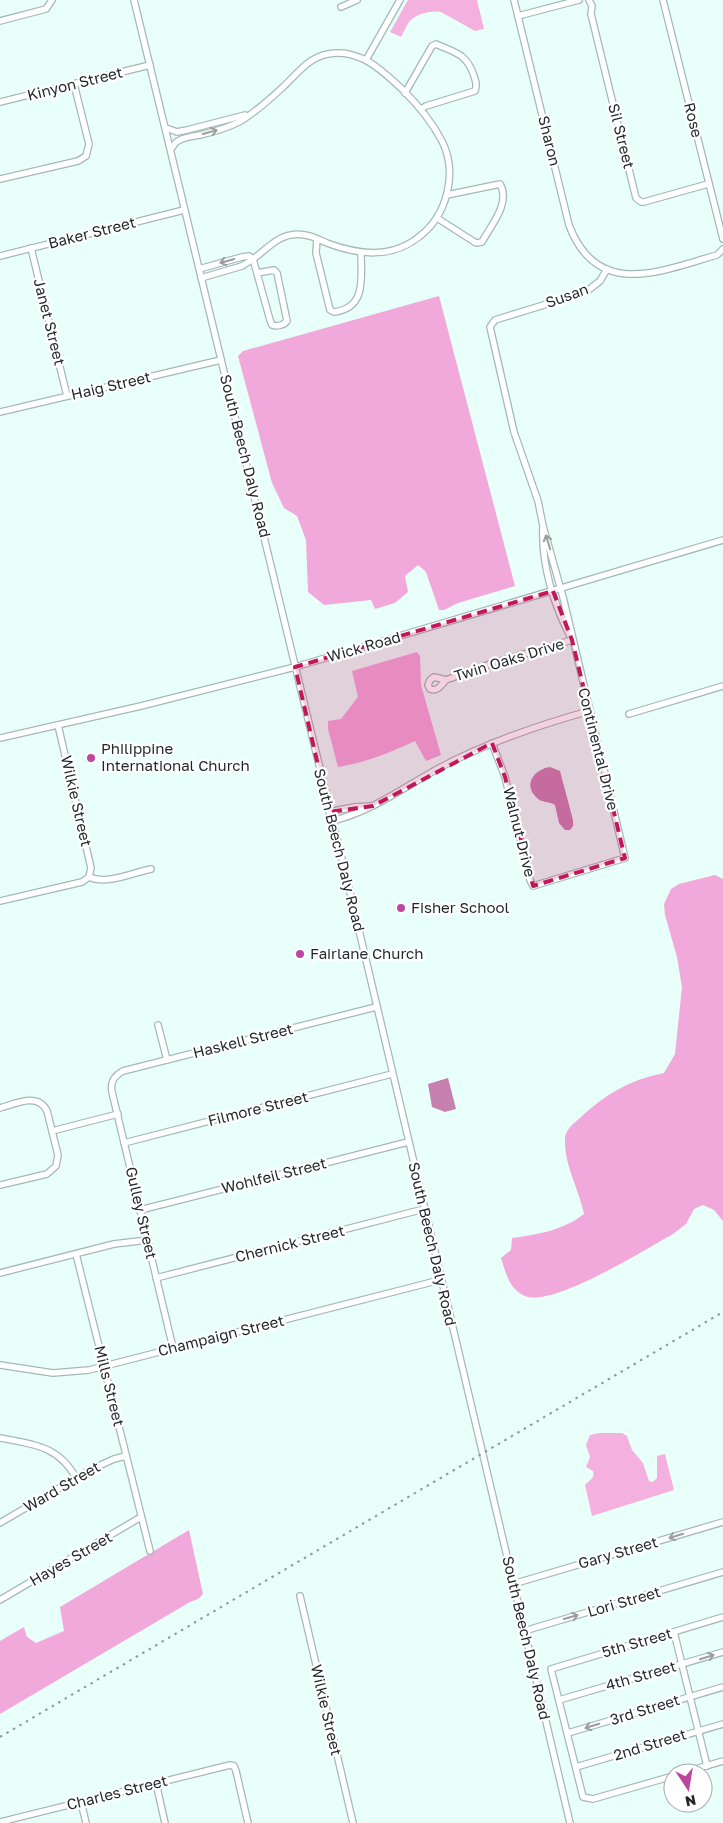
<svg xmlns="http://www.w3.org/2000/svg" width="723" height="1823" font-family="'Golos Text',sans-serif">
<style>
.green{fill:#f4b0de}
.forest{fill:#f1a8da}
.water{fill:#c680b0}
.lines{fill:none;stroke-linecap:round;stroke-linejoin:round}
.minor-casing{stroke:#a4b9b5;stroke-width:8}
.minor{stroke:#fff;stroke-width:5.5}
.rail{stroke:#8a9a97;stroke-width:2;stroke-dasharray:2.5 5;stroke-linecap:butt}
.oneway{stroke:#9a9e9d}
.marked{fill:#c2185b;fill-opacity:0.2;stroke:#c2185b;stroke-width:4;stroke-dasharray:10 6;stroke-linejoin:round}
.poi-dot{fill:#bd479f;stroke:#fff;stroke-width:2}
.labels{text-anchor:middle;stroke-width:4.5;stroke-linejoin:round;paint-order:stroke}
.street-label{font-size:15px;fill:#1f2826;stroke:#fff}
.poi-label{font-size:15px;fill:#1f2826;stroke:#fff;text-anchor:start}
</style>
<rect width="100%" height="100%" fill="#e8fffa"/>
<g class="green">
<path d="M 408,0 L 477,0 L 484,29 L 475,31 L 441,12 C 433,10 419,13 412,19 C 407,23 404,32 401,37 L 390,32 Z"/>
<path d="M 600,1433 L 622,1433 L 627,1436 L 632,1450 L 643,1463 L 649,1481 L 653,1482 L 657,1478 L 657,1456 L 665,1454 L 674,1490 L 592,1516 L 585,1485 C 590,1479 595,1479 593,1471 L 586,1467 L 590,1457 L 586,1445 L 590,1435 Z"/>
</g>
<g class="forest">
<path d="M 439,296 L 515,586 L 458,603 L 444,610 L 439,610 L 426,572 L 418,565 L 405,576 L 408,592 L 395,603 L 375,609 L 371,600 L 324,605 L 308,592 L 306,540 L 297,516 L 284,508 L 272,483 L 238,356 L 243,351 Z"/>
<path d="M 417,652 L 420,656 L 421,685 L 441,755 L 426,761 L 415,741 C 392,752 364,763 338,767 L 328,729 L 328,721 L 341,719 L 358,697 L 352,671 Z"/>
<path d="M 715,875 L 723,879 L 723,1221 L 714,1210 L 703,1205 L 694,1209 L 686,1224 L 673,1234 C 646,1249 552,1308 525,1296 C 509,1289 506,1273 501,1258 L 511,1250 L 512,1238 C 536,1235 564,1230 584,1214 C 579,1189 564,1165 565,1139 C 565,1130 574,1123 580,1118 C 606,1094 629,1080 664,1073 L 675,1054 L 682,987 L 677,957 L 665,915 L 664,904 L 671,889 L 679,884 Z"/>
<path d="M 189,1530 L 203,1594 L 198,1599 L 190,1602 L 0,1714 L 0,1641 L 24,1627 L 27,1637 L 36,1643 L 64,1631 L 60,1607 Z"/>
</g>
<g class="water">
<path d="M 550,767 L 560,771 L 573,820 L 573,826 L 570,830 L 565,830 L 559,823 L 555,805 C 549,801 542,803 537,798 C 522,784 535,769 550,767 Z"/>
<path d="M 448,1078 L 456,1109 L 445,1112 L 432,1107 L 428,1084 Z"/>
</g>
<g class="lines">
<g class="minor-casing">
<g id="minor">
<path d="M 134,0 L 354,909 L 570,1823"/>
<path d="M 514,0 L 569,225 C 597,300 661,271 717,255 L 723,249"/>
<path d="M 589,0 L 592,6 L 591,14 L 636,198 L 641,202 L 644,202 L 708,184"/>
<path d="M 663,0 L 723,239"/>
<path d="M 341,7 L 357,0"/>
<path d="M 518,16 L 579,0"/>
<path d="M 0,21 L 46,9 L 52,0"/>
<path d="M 366,60 L 400,0"/>
<path d="M 405,93 L 432,46 L 436,44 C 456,53 467,54 474,76 C 476,82 477,85 475,91 L 426,106 L 421,109"/>
<path d="M 0,102 L 150,65"/>
<path d="M 166,128 L 177,132 L 187,130 L 245,115"/>
<path d="M 171,149 C 173,147 175,142 178,141 C 184,137 193,136 200,135 C 213,132 227,128 239,122 C 255,113 270,99 283,87 C 297,74 309,57 328,54 C 359,48 382,70 403,90 C 418,105 432,122 442,141 C 458,173 447,215 420,236 C 392,259 359,255 327,243 C 316,238 303,232 291,235 C 276,237 265,251 253,259 L 270,320 L 272,325 C 277,327 284,325 287,321 L 277,273 L 274,270 L 257,273"/>
<path d="M 0,179 L 78,161 L 86,156 L 89,144 L 74,84"/>
<path d="M 437,218 L 476,243 L 482,242 C 491,225 511,203 500,184 L 447,195"/>
<path d="M 317,239 L 316,253 L 330,310 L 334,312 C 367,308 361,277 361,253"/>
<path d="M 31,248 L 67,396"/>
<path d="M 0,256 L 184,210"/>
<path d="M 199,269 L 242,257 L 249,256 L 253,259 L 242,266 L 201,278"/>
<path d="M 0,412 L 221,360"/>
<path d="M 543,526 L 538,501 L 514,432 L 490,327 L 495,320 L 586,292 L 600,281 L 607,269"/>
<path d="M 446,680 C 441,685 438,692 430,689 L 428,685 L 430,680 L 434,677 L 446,680 L 490,664 L 572,640"/>
<path d="M 629,714 L 723,686"/>
<path d="M 58,725 L 91,868 L 89,877"/>
<path d="M 0,738 L 141,706 L 295,667 L 723,540"/>
<path d="M 492,743 L 505,777 L 530,880 L 533,886 L 625,858 L 563,597 L 543,526 C 541,565 554,606 572,640"/>
<path d="M 329,812 L 354,807 L 371,806"/>
<path d="M 332,821 C 374,811 405,786 443,766 C 489,742 539,725 589,711"/>
<path d="M 89,877 C 107,885 132,873 151,869"/>
<path d="M 0,901 L 82,882 L 89,877"/>
<path d="M 158,1025 L 167,1060"/>
<path d="M 0,1108 C 15,1104 38,1092 47,1111 L 58,1155 L 56,1166 L 47,1174 L 0,1185"/>
<path d="M 52,1131 L 118,1114"/>
<path d="M 124,1143 L 392,1074"/>
<path d="M 140,1210 L 408,1142"/>
<path d="M 76,1254 L 150,1551"/>
<path d="M 0,1273 L 114,1244 L 147,1240"/>
<path d="M 156,1278 L 424,1209"/>
<path d="M 173,1348 L 112,1092 C 110,1082 114,1076 123,1071 L 376,1007"/>
<path d="M 0,1365 L 53,1373 L 89,1370 L 440,1280"/>
<path d="M 0,1438 C 33,1444 59,1446 76,1478"/>
<path d="M 0,1523 L 92,1469 L 114,1459 L 126,1456"/>
<path d="M 513,1584 L 723,1522"/>
<path d="M 300,1596 L 353,1823"/>
<path d="M 0,1600 L 141,1517"/>
<path d="M 524,1631 L 723,1572"/>
<path d="M 674,1632 L 707,1766"/>
<path d="M 559,1700 L 723,1652"/>
<path d="M 568,1733 L 723,1687"/>
<path d="M 576,1767 L 723,1724"/>
<path d="M 682,1773 L 723,1761"/>
<path d="M 673,1776 L 593,1799 L 583,1797 L 551,1669 L 723,1617"/>
<path d="M 156,1783 L 165,1823"/>
<path d="M 81,1802 L 86,1823"/>
<path d="M 0,1822 L 230,1765 L 234,1766 L 236,1771 L 248,1823"/>
</g>
</g>
<use href="#minor" class="minor"/>
<path class="rail" d="M 0,1737 L 723,1312"/>
</g>
<defs><path id="oneway-shaft" d="M-6 0H5M1.5-3L5.5 0L1.5 3" fill="none" stroke-width="1.6" stroke-linecap="round" stroke-linejoin="round" transform="scale(1.25)"/></defs>
<g class="oneway">
<use href="#oneway-shaft" transform="translate(210 132) rotate(-15)"/>
<use href="#oneway-shaft" transform="translate(227 261) rotate(164)"/>
<use href="#oneway-shaft" transform="translate(548 542) rotate(-107)"/>
<use href="#oneway-shaft" transform="translate(676 1536) rotate(163)"/>
<use href="#oneway-shaft" transform="translate(571 1617) rotate(-16)"/>
<use href="#oneway-shaft" transform="translate(707 1657) rotate(-17)"/>
<use href="#oneway-shaft" transform="translate(592 1726) rotate(163)"/>
</g>
<path class="marked" d="M 553,591 L 572,640 L 625,858 L 533,886 L 505,777 L 492,743 L 373,806 L 329,812 L 295,667 Z"/>
<g class="poi-dot">
<circle cx="91" cy="758" r="5"/>
<circle cx="401" cy="908" r="5"/>
<circle cx="300" cy="954" r="5"/>
</g>
<g class="labels">
<g class="street-label">
<text transform="translate(75 84) rotate(-14)" y="5">Kinyon Street</text>
<text transform="translate(693 120) rotate(76)" y="5">Rose</text>
<text transform="translate(621 136) rotate(76)" y="5">Sil Street</text>
<text transform="translate(549 141) rotate(76)" y="5">Sharon</text>
<text transform="translate(92 233) rotate(-14)" y="5">Baker Street</text>
<text transform="translate(567 296) rotate(-20)" y="5">Susan</text>
<text transform="translate(49 322) rotate(76)" y="5">Janet Street</text>
<text transform="translate(111 386) rotate(-13)" y="5">Haig Street</text>
<text transform="translate(245 456) rotate(76)" y="5">South Beech Daly Road</text>
<text transform="translate(364 647) rotate(-16)" y="5">Wick Road</text>
<text transform="translate(509 660) rotate(-17)" y="5">Twin Oaks Drive</text>
<text transform="translate(598 749) rotate(76)" y="5">Continental Drive</text>
<text transform="translate(76 801) rotate(77)" y="5">Wilkie Street</text>
<text transform="translate(519 832) rotate(76)" y="5">Walnut Drive</text>
<text transform="translate(339 850) rotate(76)" y="5">South Beech Daly Road</text>
<text transform="translate(243 1041) rotate(-14)" y="5">Haskell Street</text>
<text transform="translate(258 1109) rotate(-14)" y="5">Filmore Street</text>
<text transform="translate(274 1176) rotate(-14)" y="5">Wohlfeil Street</text>
<text transform="translate(141 1213) rotate(77)" y="5">Gulley Street</text>
<text transform="translate(290 1244) rotate(-14)" y="5">Chernick Street</text>
<text transform="translate(432 1244) rotate(77)" y="5">South Beech Daly Road</text>
<text transform="translate(221 1336) rotate(-14)" y="5">Champaign Street</text>
<text transform="translate(109 1386) rotate(76)" y="5">Mills Street</text>
<text transform="translate(62 1487) rotate(-30)" y="5">Ward Street</text>
<text transform="translate(618 1553) rotate(-16)" y="5">Gary Street</text>
<text transform="translate(71 1559) rotate(-30)" y="5">Hayes Street</text>
<text transform="translate(624 1602) rotate(-16)" y="5">Lori Street</text>
<text transform="translate(526 1638) rotate(77)" y="5">South Beech Daly Road</text>
<text transform="translate(637 1643) rotate(-16)" y="5">5th Street</text>
<text transform="translate(641 1676) rotate(-16)" y="5">4th Street</text>
<text transform="translate(326 1710) rotate(77)" y="5">Wilkie Street</text>
<text transform="translate(645 1710) rotate(-17)" y="5">3rd Street</text>
<text transform="translate(650 1745) rotate(-17)" y="5">2nd Street</text>
<text transform="translate(117 1793) rotate(-14)" y="5">Charles Street</text>
</g>
<g class="poi-label">
<text x="101" y="754">Philippine<tspan x="101" dy="17">International Church</tspan></text>
<text x="411" y="913">Fisher School</text>
<text x="310" y="959">Fairlane Church</text>
</g>
</g>
<g transform="translate(688 1788) rotate(168)"><circle r="24" fill="#ffffff" stroke="#a5a9a8"/>
<path d="M0-4L9 19L0 12L-9 19Z" fill="#bd479f"/>
<text y="-8" font-size="14" font-weight="bold" text-anchor="middle" fill="#1f2826">N</text>
</g>
</svg>
